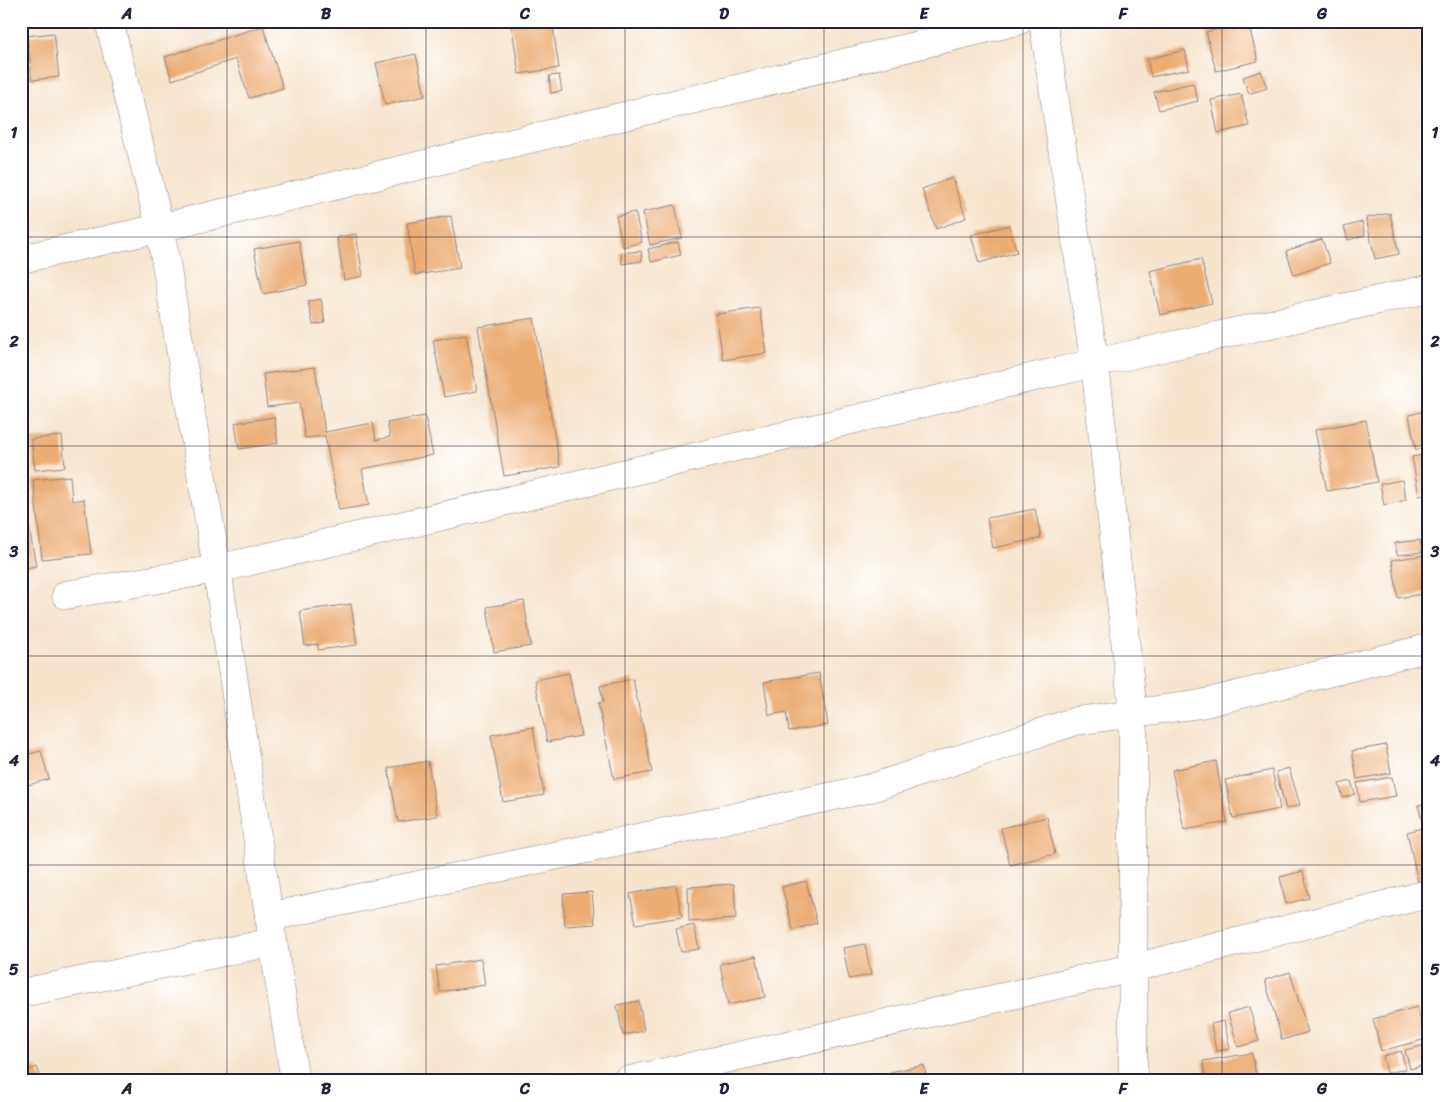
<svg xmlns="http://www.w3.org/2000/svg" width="1449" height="1102" font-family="Sriracha,sans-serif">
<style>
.building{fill:#ecac72}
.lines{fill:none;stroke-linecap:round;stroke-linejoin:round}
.minor-casing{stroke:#8c8384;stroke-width:29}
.minor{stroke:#fff;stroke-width:28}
.grid{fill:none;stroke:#22223b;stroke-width:1;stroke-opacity:0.55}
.neatline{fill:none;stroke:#22223b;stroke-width:2}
.grid-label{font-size:16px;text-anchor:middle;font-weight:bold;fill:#22223b}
</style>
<rect width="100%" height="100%" fill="#fff"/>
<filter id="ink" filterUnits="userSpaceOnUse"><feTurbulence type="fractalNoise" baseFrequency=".02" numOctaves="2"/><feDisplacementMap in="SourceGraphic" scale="10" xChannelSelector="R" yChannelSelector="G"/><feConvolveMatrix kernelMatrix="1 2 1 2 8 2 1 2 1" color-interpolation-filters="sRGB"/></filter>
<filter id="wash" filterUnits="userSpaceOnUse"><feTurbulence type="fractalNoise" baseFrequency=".0096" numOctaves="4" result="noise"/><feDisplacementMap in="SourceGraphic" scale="20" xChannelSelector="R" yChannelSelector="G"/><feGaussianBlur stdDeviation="1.12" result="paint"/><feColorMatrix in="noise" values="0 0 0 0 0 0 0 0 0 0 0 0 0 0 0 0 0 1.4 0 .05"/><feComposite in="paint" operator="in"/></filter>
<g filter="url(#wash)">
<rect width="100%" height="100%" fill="#f6e4cd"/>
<g id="blocks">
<g class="building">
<path d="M 516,21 L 552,21 L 559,68 L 519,74 L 511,22 Z"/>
<path d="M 1248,22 L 1258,61 L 1216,71 L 1206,32 Z"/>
<path d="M 263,26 L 283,88 L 249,98 L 236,59 L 172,80 L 165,57 Z"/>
<path d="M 54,33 L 59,77 L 32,80 L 27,36 Z"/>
<path d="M 1185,50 L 1189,69 L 1151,77 L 1147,59 Z"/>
<path d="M 416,54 L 425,96 L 385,105 L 376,63 Z"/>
<path d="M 1261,71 L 1267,88 L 1249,94 L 1243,77 Z"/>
<path d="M 559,75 L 562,91 L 551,93 L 549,76 Z"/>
<path d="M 1193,83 L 1198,101 L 1159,110 L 1154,92 Z"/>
<path d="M 1241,94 L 1249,126 L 1218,133 L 1211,100 Z"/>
<path d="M 952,178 L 966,218 L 936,229 L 922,189 Z"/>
<path d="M 675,205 L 682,238 L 650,245 L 643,212 Z"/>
<path d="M 635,212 L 642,242 L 623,247 L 616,216 Z"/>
<path d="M 1390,213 L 1399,254 L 1375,259 L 1366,218 Z"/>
<path d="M 451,216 L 460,268 L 415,275 L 407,223 Z"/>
<path d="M 1362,222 L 1365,235 L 1348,240 L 1344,227 Z"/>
<path d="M 1009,225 L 1017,252 L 979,263 L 971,235 Z"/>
<path d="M 356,234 L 363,276 L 344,280 L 337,237 Z"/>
<path d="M 1322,239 L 1330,263 L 1294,275 L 1286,251 Z"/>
<path d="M 299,241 L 307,285 L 263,294 L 254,249 Z"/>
<path d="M 678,242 L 681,255 L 651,262 L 648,249 Z"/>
<path d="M 641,251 L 642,261 L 622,264 L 621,253 Z"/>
<path d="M 1201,259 L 1212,303 L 1160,315 L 1150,271 Z"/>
<path d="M 321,299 L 325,323 L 313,325 L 308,301 Z"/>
<path d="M 760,308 L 767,353 L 723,360 L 716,314 Z"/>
<path d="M 534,318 L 560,467 L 504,476 L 478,327 Z"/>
<path d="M 466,334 L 477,391 L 444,397 L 433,340 Z"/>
<path d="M 315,367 L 325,432 L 373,423 L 376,440 L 390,437 L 387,423 L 425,416 L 433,455 L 362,469 L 369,505 L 339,510 L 325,436 L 305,438 L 299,403 L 267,407 L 263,374 Z"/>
<path d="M 1425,411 L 1428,425 L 1428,447 L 1416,450 L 1409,415 Z"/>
<path d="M 274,417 L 278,443 L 239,449 L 235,423 Z"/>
<path d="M 1366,420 L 1377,482 L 1327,491 L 1315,430 Z"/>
<path d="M 62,436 L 65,467 L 35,470 L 31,439 Z"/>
<path d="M 1428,454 L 1428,494 L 1419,496 L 1412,457 Z"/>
<path d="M 70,476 L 72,501 L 84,499 L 91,554 L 42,559 L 33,480 Z"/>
<path d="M 1402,480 L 1406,500 L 1384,505 L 1380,484 Z"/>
<path d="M 21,483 L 36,566 L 21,569 Z"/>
<path d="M 1035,509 L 1041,538 L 993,548 L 987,518 Z"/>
<path d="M 1420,540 L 1422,552 L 1397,555 L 1395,543 Z"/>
<path d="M 1425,555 L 1428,570 L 1428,593 L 1398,598 L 1392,560 Z"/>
<path d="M 524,601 L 531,646 L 494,652 L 487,607 Z"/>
<path d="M 351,604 L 357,645 L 318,650 L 318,644 L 305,646 L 300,611 Z"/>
<path d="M 569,673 L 581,736 L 547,742 L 535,680 Z"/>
<path d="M 819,673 L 828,725 L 789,731 L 786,712 L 769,715 L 764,682 Z"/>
<path d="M 633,679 L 652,772 L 614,779 L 598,703 L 603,702 L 600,686 Z"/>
<path d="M 533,727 L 544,795 L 503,802 L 491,735 Z"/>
<path d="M 1386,745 L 1391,773 L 1357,779 L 1352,751 Z"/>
<path d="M 41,751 L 49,779 L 21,787 L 21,756 Z"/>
<path d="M 428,761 L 437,816 L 398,822 L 388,768 Z"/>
<path d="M 1216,761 L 1227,822 L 1184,830 L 1172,770 Z"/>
<path d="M 1289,768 L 1300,805 L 1286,809 L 1276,772 Z"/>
<path d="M 1272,770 L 1280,809 L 1233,818 L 1225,780 Z"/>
<path d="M 1392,777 L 1396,796 L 1360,802 L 1357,783 Z"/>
<path d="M 1351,781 L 1355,794 L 1343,798 L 1339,784 Z"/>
<path d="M 1428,803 L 1428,819 L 1422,821 L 1418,805 Z"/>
<path d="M 1047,817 L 1055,854 L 1010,865 L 1001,828 Z"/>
<path d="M 1422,828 L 1428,856 L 1428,880 L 1418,882 L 1407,832 Z"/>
<path d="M 1303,871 L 1309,898 L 1286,904 L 1280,877 Z"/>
<path d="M 806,881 L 817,923 L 793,930 L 782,887 Z"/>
<path d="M 734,884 L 736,919 L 689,922 L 688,887 Z"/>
<path d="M 676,885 L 682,917 L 636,924 L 630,894 Z"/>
<path d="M 592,892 L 595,924 L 565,926 L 563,894 Z"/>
<path d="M 694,925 L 699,949 L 681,952 L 676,929 Z"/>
<path d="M 865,944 L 871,975 L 849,979 L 843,948 Z"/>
<path d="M 756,956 L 765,997 L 728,1005 L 720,964 Z"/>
<path d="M 481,959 L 485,985 L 440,992 L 436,966 Z"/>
<path d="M 1290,972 L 1308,1032 L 1282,1040 L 1265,980 Z"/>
<path d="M 639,1001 L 644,1031 L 623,1035 L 617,1005 Z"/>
<path d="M 1249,1007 L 1259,1041 L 1238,1047 L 1228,1013 Z"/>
<path d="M 1417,1007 L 1426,1039 L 1381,1051 L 1373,1019 Z"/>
<path d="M 1224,1021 L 1230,1049 L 1216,1051 L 1211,1024 Z"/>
<path d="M 1426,1045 L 1428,1064 L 1410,1069 L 1405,1050 Z"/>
<path d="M 1401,1051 L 1406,1069 L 1387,1073 L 1383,1056 Z"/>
<path d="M 1252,1053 L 1257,1081 L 1206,1081 L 1203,1061 Z"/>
<path d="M 924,1065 L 927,1081 L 886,1081 L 885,1073 Z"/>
<path d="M 37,1067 L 42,1081 L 21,1081 L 21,1073 Z"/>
</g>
</g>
</g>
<g filter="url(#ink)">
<use href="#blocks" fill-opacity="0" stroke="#8c8384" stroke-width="1"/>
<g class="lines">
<g class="minor-casing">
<g id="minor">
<path d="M 109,21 L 160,228 L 217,569 L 273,942 L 295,1081"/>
<path d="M 1043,21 L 1096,373 L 1133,712 L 1133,1081"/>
<path d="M 21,259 L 160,228 L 1018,21"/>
<path d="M 66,595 L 217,569 L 1094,363 L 1428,289"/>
<path d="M 269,917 L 871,788 L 1076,721 L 1201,704 L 1428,648"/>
<path d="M 21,993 L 273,942"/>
<path d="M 626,1081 L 1133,968 L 1428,894"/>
</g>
</g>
<use href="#minor" class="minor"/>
</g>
</g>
<path class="grid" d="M 227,21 L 227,1081M 426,21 L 426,1081M 625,21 L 625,1081M 824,21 L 824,1081M 1023,21 L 1023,1081M 1222,21 L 1222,1081M 21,237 L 1428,237M 21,446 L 1428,446M 21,656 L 1428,656M 21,865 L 1428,865"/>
<rect width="1449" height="1102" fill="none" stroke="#fff" stroke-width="55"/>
<rect x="28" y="28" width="1394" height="1046" class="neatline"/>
<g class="grid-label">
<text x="127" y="19">A</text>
<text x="326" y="19">B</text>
<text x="525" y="19">C</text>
<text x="724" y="19">D</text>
<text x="924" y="19">E</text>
<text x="1123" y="19">F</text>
<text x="1322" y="19">G</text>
<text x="14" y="138">1</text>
<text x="1435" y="138">1</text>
<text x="14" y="347">2</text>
<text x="1435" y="347">2</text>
<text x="14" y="557">3</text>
<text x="1435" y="557">3</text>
<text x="14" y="766">4</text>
<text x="1435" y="766">4</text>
<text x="14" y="975">5</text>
<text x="1435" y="975">5</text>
<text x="127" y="1094">A</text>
<text x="326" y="1094">B</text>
<text x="525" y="1094">C</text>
<text x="724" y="1094">D</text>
<text x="924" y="1094">E</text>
<text x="1123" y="1094">F</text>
<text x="1322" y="1094">G</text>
</g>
</svg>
